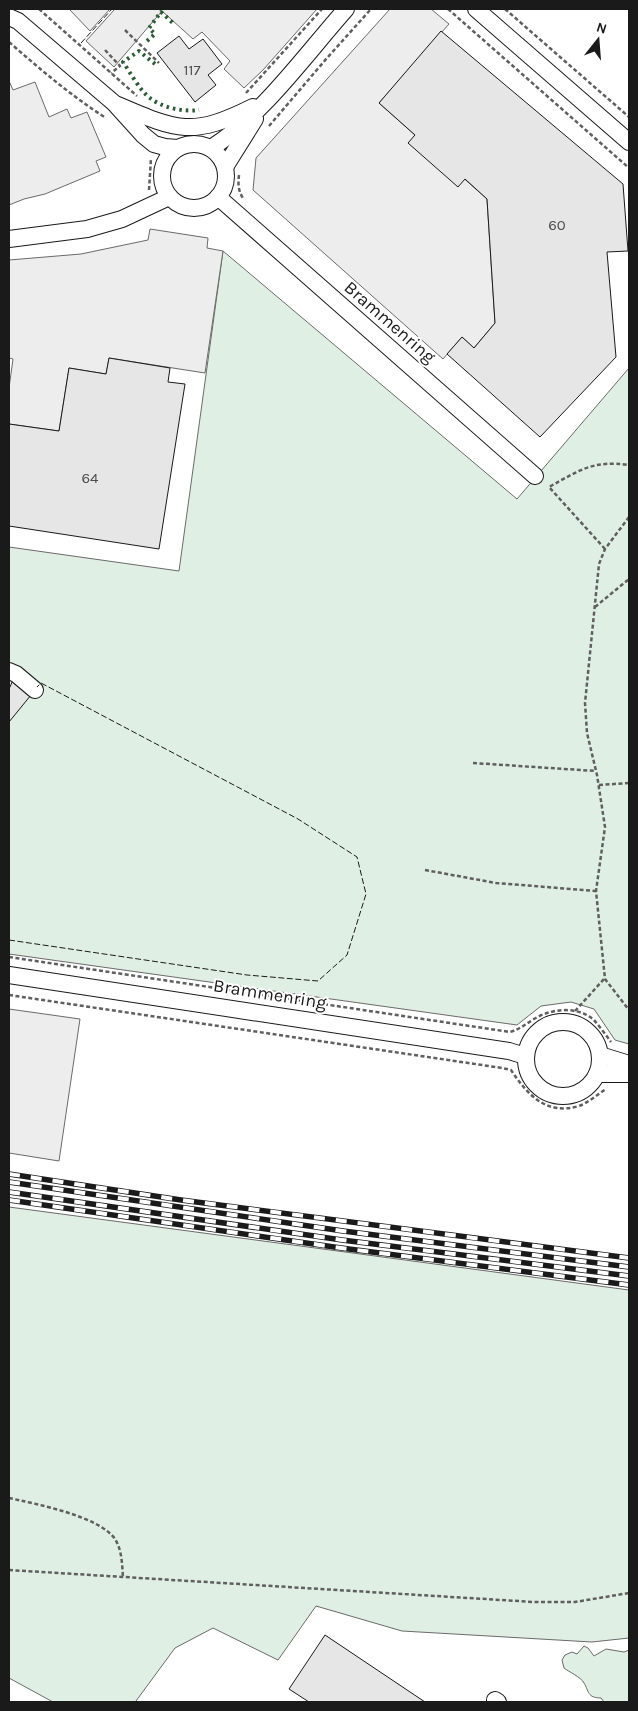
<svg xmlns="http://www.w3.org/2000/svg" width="638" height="1711" font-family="Karla,sans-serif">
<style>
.green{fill:#e0efe3;stroke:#6a6a6a}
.parking{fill:#ededed;stroke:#6a6a6a}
.building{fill:#e6e6e6;stroke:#1a1a1a}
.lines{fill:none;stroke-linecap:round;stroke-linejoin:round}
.minor-casing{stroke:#1a1a1a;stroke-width:18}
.path{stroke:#5f5f5f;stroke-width:2.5;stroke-dasharray:4 2.5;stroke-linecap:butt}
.minor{stroke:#fff;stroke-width:16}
.rail-casing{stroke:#1a1a1a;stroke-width:5.5}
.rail{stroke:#fff;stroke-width:4;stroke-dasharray:11;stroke-linecap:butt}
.hedge{stroke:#2b5a34;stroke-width:4;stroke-dasharray:2.5 4;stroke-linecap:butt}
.fence{stroke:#1a1a1a;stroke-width:1;stroke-dasharray:6 2.5;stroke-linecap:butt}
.labels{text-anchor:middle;stroke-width:4;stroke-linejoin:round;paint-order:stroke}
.number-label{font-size:15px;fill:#4d4d4d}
.street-label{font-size:18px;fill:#1a1a1a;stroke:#fff}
</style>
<rect width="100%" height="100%" fill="#fff"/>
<g class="green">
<path d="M 223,251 L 517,499 L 629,368 L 629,1044 L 615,1040 L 594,1009 L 571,1002 L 541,1006 L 517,1025 L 9,954 L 9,547 L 179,571 Z"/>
<path d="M 9,1207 L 629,1290 L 629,1638 L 592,1642 L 402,1631 L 316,1606 L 278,1660 L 213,1628 L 175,1648 L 136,1701 L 137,1702 L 53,1702 L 9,1678 Z"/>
<path d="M 584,1646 L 588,1648 L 594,1656 L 606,1649 L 624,1652 L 629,1650 L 629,1702 L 604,1702 L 601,1698 C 587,1698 589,1691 584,1683 C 581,1677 569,1672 564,1668 L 562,1660 L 565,1655 L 572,1652 L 577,1654 Z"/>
</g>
<g class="parking">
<path d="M 69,9 L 110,9 L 90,31 Z"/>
<path d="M 115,9 L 317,9 L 263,70 L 244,88 L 224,69 L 230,61 L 202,32 L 193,39 L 162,11 L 114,67 L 86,41 Z"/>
<path d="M 390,9 L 431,9 L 449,24 L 379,103 L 487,199 L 495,323 L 474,348 L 462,337 L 443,359 L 253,190 L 256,158 Z"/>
<path d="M 9,81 L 13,90 L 35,82 L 49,117 L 67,109 L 71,118 L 87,112 L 106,157 L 96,161 L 100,171 L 45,194 L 24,199 L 9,205 Z"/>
<path d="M 150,229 L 208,238 L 207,248 L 223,251 L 205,373 L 109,358 L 106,374 L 69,368 L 59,431 L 9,424 L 9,388 L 13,359 L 9,358 L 9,260 L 81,254 L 148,240 Z"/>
<path d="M 9,1009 L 80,1019 L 59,1161 L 9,1153 Z"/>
</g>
<g class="building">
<path d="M 441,31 L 623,184 L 628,251 L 607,252 L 616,357 L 540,437 L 447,354 L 462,337 L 474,348 L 495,323 L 487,199 L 465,179 L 458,187 L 408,143 L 415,135 L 379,103 Z"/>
<path d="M 179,36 L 189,49 L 203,39 L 222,64 L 208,75 L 216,85 L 195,102 L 157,53 Z"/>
<path d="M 109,358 L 170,368 L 168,382 L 185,384 L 159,549 L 9,526 L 9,424 L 59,431 L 69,368 L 106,374 Z"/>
<path d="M 14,678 L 31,695 L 9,722 L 9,689 Z"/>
<path d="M 325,1635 L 425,1702 L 309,1702 L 289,1689 Z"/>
</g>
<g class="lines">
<g class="minor-casing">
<g id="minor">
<path d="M 476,9 L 629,142"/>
<path d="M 9,17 L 18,21 L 114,103 L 143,135 L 154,144 L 165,147 L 178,148"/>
<path d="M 118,105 C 178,131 193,137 253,107"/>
<circle cx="194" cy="176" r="32"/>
<path d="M 211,148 C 261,117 306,54 346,9"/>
<path d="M 225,167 L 255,119"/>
<path d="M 218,197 L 535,476"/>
<path d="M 9,239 L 87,229 L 122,219 L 169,197"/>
<path d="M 9,671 L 16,674 L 35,690"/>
<path d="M 9,975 L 509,1051 L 525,1056"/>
<circle cx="563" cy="1059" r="37"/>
<path d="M 600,1055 L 629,1064"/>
<path d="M 597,1074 L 629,1074"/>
<path d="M 495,1700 L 498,1702"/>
</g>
</g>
<g class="path">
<path d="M 39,9 L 137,96"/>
<path d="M 448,9 L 629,168"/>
<path d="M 505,9 L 629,117"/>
<path d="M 125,30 L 159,63"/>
<path d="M 9,42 C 40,69 70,95 106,118"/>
<path d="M 105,50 L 120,66 L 111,73"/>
<path d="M 246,93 L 322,9"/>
<path d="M 269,126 L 327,58 L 371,9"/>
<path d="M 239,175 C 238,183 238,191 243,198"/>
<path d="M 149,190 L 151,158"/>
<path d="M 629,517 L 605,549 L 599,564 L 585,703 L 587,733 L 597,775 L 605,827 L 596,891 L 605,979 L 629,1010"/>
<path d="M 605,549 L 549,487 C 580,470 593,460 629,465"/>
<path d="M 595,607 L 629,579"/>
<path d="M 473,763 L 596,771"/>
<path d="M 599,785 L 629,783"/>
<path d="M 425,870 L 496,883 L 596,891"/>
<path d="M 9,957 L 510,1032 C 520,1029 526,1024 534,1019 C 552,1008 578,1006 594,1020 C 600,1027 606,1035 611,1042"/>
<path d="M 9,995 L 502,1068 L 511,1070 C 527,1094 546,1116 579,1106 C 589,1102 597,1095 606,1089"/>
<path d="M 575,1011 L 604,979"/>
<path d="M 9,1498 C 36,1504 99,1516 115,1539 C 122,1550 122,1564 123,1577"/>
<path d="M 9,1570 L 534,1602 L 575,1602 L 629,1593"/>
</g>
<use href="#minor" class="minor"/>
<g class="rail-casing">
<g id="rail">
<path d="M 9,1174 L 181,1200 L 629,1258"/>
<path d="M 9,1182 L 343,1231 L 629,1267"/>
<path d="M 9,1192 L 342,1240 L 629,1276"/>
<path d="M 9,1200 L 341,1248 L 629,1285"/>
</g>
</g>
<use href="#rail" class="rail"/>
<g class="hedge">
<path d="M 147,41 L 155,34 L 149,28 L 161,12 L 174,24"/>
<path d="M 155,64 L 139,51 L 123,62 C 130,72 140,91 150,98 C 163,108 183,112 199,110"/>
</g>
<g class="fence">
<path d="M 81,43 L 112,9"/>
<path d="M 9,940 L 247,975 L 318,981 L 347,955 L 366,894 L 357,857 L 298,819 L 41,683 L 37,687"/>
</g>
</g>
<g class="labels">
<g class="number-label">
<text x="192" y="75">117</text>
<text x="557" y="230">60</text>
<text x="90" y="483">64</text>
</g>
<g class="street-label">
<text transform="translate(390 322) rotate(41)" y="6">Brammenring</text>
<text transform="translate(270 994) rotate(9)" y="6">Brammenring</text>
</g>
</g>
<rect width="638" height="1711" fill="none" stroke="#1a1a1a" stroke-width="20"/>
<g transform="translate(598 40) rotate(17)" stroke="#ffffff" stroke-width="4" paint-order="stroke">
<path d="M0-4L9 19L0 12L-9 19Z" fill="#1a1a1a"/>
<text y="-8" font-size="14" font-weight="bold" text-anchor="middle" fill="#1a1a1a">N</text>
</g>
</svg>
